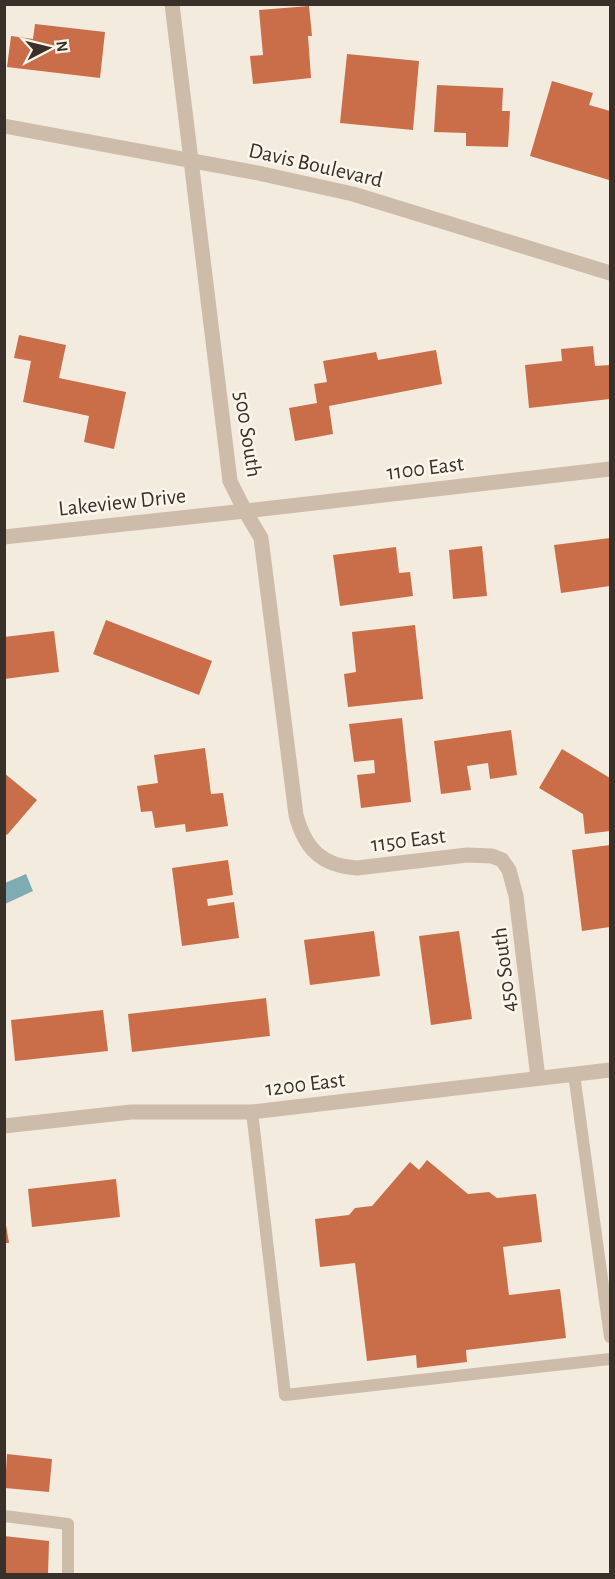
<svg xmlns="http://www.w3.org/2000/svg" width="615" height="1579" font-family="'Alegreya Sans',sans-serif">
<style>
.water{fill:#7dadb2}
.building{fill:#c96e48}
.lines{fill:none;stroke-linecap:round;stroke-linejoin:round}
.service{stroke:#cdbcaa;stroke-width:12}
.minor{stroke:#cdbcaa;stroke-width:15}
.tertiary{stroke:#cdbcaa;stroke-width:15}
.labels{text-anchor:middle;stroke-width:5;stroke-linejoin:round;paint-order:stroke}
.street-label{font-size:22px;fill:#3a302a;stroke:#fbf5ec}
</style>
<rect width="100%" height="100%" fill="#f4ebdf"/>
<path class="water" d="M 26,874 L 33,891 L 5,904 L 5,883 Z"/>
<g class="building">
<path d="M 309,6 L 312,36 L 308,36 L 311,78 L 253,84 L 250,56 L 263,55 L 259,10 Z"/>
<path d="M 35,24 L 105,32 L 100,78 L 7,67 L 11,36 L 33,39 Z"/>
<path d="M 347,54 L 419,61 L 413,130 L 340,123 Z"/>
<path d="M 552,81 L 593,93 L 589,105 L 610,111 L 609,180 L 530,156 Z"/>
<path d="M 437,85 L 503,88 L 502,111 L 510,111 L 508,147 L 466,146 L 466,133 L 434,132 Z"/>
<path d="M 19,335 L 66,345 L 59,378 L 126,392 L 114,449 L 84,442 L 89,416 L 23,402 L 31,361 L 14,358 Z"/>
<path d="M 593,346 L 595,366 L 610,365 L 610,399 L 529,408 L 525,365 L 562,361 L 561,349 Z"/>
<path d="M 436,350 L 442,384 L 329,406 L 333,434 L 295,441 L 289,408 L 317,403 L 314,384 L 327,382 L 323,361 L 376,352 L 378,360 Z"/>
<path d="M 610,538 L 610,586 L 561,593 L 554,545 Z"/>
<path d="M 482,546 L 487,596 L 453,599 L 449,550 Z"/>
<path d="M 396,547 L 399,573 L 410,572 L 413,596 L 340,606 L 333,555 Z"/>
<path d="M 106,620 L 212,661 L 199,695 L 93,654 Z"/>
<path d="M 415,625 L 423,699 L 348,707 L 344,674 L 356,672 L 352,632 Z"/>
<path d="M 54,631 L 59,672 L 4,679 L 4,637 Z"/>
<path d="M 402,718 L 411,802 L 361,808 L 357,775 L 375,773 L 374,760 L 354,762 L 349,724 Z"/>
<path d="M 511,730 L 517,775 L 490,779 L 488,763 L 467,766 L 471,790 L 441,794 L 434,741 Z"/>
<path d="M 205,748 L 211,794 L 223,793 L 228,826 L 186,832 L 185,824 L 155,828 L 152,811 L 141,812 L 137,786 L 158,783 L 154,755 Z"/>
<path d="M 562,749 L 610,778 L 610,831 L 585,834 L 583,814 L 539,788 Z"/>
<path d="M 4,773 L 37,800 L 7,835 L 4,833 Z"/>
<path d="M 610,845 L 610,927 L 582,931 L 572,850 Z"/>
<path d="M 228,860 L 233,895 L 207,899 L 208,906 L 234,902 L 239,938 L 182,946 L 172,868 Z"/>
<path d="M 374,931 L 380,976 L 310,985 L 304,940 Z"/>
<path d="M 459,931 L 472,1019 L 431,1025 L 419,936 Z"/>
<path d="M 266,998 L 270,1036 L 132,1052 L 128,1014 Z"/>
<path d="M 103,1010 L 108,1051 L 15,1061 L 11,1020 Z"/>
<path d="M 427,1160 L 468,1194 L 489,1192 L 497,1198 L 536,1194 L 542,1242 L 503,1247 L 509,1295 L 560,1289 L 566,1338 L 466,1350 L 467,1362 L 417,1368 L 416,1355 L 367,1361 L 355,1263 L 320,1267 L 315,1219 L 349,1215 L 355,1208 L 372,1206 L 410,1162 L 419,1170 Z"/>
<path d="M 116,1179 L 120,1217 L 32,1227 L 28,1189 Z"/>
<path d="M 4,1213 L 9,1243 L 4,1243 Z"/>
<path d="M 7,1454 L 52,1459 L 49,1492 L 5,1488 Z"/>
<path d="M 4,1536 L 49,1541 L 48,1574 L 4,1574 Z"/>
</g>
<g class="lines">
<g class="service">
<path d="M 574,1074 L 610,1337"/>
<path d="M 252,1112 L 285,1395 L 610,1359"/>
<path d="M 4,1516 L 68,1524 L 68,1574"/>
</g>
<g class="minor">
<path d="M 538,1078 L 516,896 L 509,870 L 502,860 L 492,856 L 467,855 L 357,868 C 322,866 305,849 296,815 L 261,538 L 245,511 L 610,469"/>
<path d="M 4,1126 L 131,1112 L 252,1112 L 610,1070"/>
</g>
<g class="tertiary">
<path d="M 4,126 L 258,173 L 353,194 L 610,273"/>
<path d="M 4,537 L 245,511 L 230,481 L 172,4"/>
</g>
</g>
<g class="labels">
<g class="street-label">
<text transform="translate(316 164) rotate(13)" y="8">Davis Boulevard</text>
<text transform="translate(249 434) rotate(81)" y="8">500 South</text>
<text transform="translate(425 467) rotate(-7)" y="8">1100 East</text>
<text transform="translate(122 501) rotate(-6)" y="8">Lakeview Drive</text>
<text transform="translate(408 839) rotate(-7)" y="8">1150 East</text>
<text transform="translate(503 970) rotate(-97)" y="8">450 South</text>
<text transform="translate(305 1083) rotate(-7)" y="8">1200 East</text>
</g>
</g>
<rect width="615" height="1579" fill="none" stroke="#3a302a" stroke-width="12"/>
<g transform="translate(48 48) rotate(83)" stroke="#fbf5ec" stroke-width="4.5" paint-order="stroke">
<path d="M0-4.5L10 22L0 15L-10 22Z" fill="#3a302a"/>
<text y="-9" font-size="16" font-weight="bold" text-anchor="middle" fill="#3a302a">N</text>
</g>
</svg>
